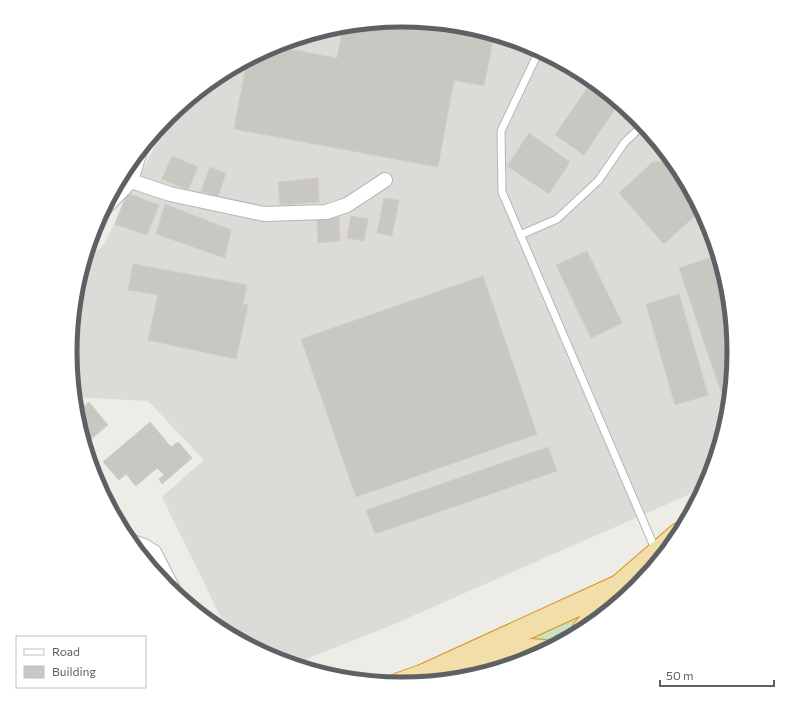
<svg xmlns="http://www.w3.org/2000/svg" width="804" height="704" font-family="Commissioner,sans-serif">
<style>
.industrial{fill:#dddbd8}
.green{fill:#c7e2c6}
.building{fill:#c9c7c2;stroke:#d2cdc5}
.lines{fill:none;stroke-linecap:round;stroke-linejoin:round}
.service-casing{stroke:#b3b6b9;stroke-width:9}
.minor-casing{stroke:#b3b6b9;stroke-width:16}
.trunk-casing{stroke:#d8921c;stroke-width:24}
.service{stroke:#fff;stroke-width:7}
.minor{stroke:#fff;stroke-width:14}
.trunk{stroke:#f2dea8;stroke-width:22}
.rim{fill:none;stroke:#5e6164;stroke-width:5}
</style>
<rect width="100%" height="100%" fill="#eeece6"/>
<path class="industrial" d="M 402,20 L 467,26 L 529,45 L 587,76 L 637,117 L 678,168 L 709,225 L 728,287 L 734,352 L 728,417 L 709,479 L 704,488 L 385,628 L 293,664 L 275,659 L 229,634 L 162,497 L 204,460 L 148,401 L 74,397 L 70,352 L 76,287 L 86,257 L 102,247 L 161,135 L 194,95 L 218,76 L 275,45 L 313,34 L 322,35 L 323,31 L 337,26 Z"/>
<path class="green" d="M 579,615 L 557,644 L 529,659 L 465,664 Z"/>
<g class="building">
<path d="M 402,20 L 467,26 L 494,35 L 484,86 L 454,80 L 438,167 L 234,129 L 247,60 L 273,46 L 337,58 L 343,26 Z"/>
<path d="M 592,81 L 619,103 L 584,155 L 555,135 Z"/>
<path d="M 175,111 L 179,114 L 163,130 L 159,127 L 167,117 Z"/>
<path d="M 529,133 L 570,162 L 549,194 L 507,166 Z"/>
<path d="M 172,156 L 198,167 L 188,190 L 162,179 Z"/>
<path d="M 672,160 L 678,168 L 700,208 L 699,212 L 664,244 L 619,193 L 653,162 Z"/>
<path d="M 210,167 L 226,173 L 218,196 L 201,191 Z"/>
<path d="M 318,178 L 319,202 L 280,205 L 278,182 Z"/>
<path d="M 127,193 L 159,205 L 147,235 L 115,224 Z"/>
<path d="M 384,198 L 399,200 L 392,236 L 377,233 Z"/>
<path d="M 165,204 L 231,230 L 225,258 L 156,234 Z"/>
<path d="M 351,216 L 368,219 L 364,241 L 347,238 Z"/>
<path d="M 339,217 L 340,241 L 318,243 L 317,219 Z"/>
<path d="M 587,251 L 622,323 L 591,338 L 556,265 Z"/>
<path d="M 718,255 L 728,287 L 734,352 L 730,389 L 721,392 L 679,268 Z"/>
<path d="M 133,264 L 247,285 L 243,304 L 248,305 L 236,359 L 148,340 L 158,295 L 128,290 Z"/>
<path d="M 483,276 L 537,434 L 356,497 L 301,339 Z"/>
<path d="M 679,294 L 708,395 L 675,405 L 646,304 Z"/>
<path d="M 89,402 L 108,425 L 85,444 L 76,413 Z"/>
<path d="M 150,422 L 171,447 L 178,442 L 192,458 L 162,484 L 159,479 L 164,475 L 157,468 L 136,486 L 126,474 L 119,480 L 103,462 Z"/>
<path d="M 548,447 L 557,471 L 375,534 L 366,510 Z"/>
</g>
<g class="lines">
<g class="service-casing">
<g id="service">
<path d="M 539,51 L 501,131 L 502,192 L 656,551"/>
<path d="M 520,235 L 557,219 L 598,181 L 625,142 L 643,125"/>
</g>
</g>
<g class="minor-casing">
<g id="minor">
<path d="M 131,181 L 140,151"/>
<path d="M 104,209 L 131,181 L 170,194 L 264,214 L 326,212 L 347,205 L 385,180"/>
<path d="M 130,541 L 144,546 L 154,552 L 175,593"/>
</g>
</g>
<g class="trunk-casing">
<g id="trunk">
<path d="M 583,630 L 619,586 L 679,534"/>
<path d="M 456,679 L 489,663 L 531,650 L 544,651"/>
<path d="M 399,684 L 422,676 L 619,586"/>
</g>
</g>
<use href="#service" class="service"/>
<use href="#minor" class="minor"/>
<use href="#trunk" class="trunk"/>
</g>
<path d="M0 0H804V704H0ZM77 352a325 325 0 1 1 650 0a325 325 0 1 1-650 0Z" fill="#fff" fill-rule="evenodd"/>
<path class="rim" d="M77 352a325 325 0 1 1 650 0a325 325 0 1 1-650 0Z"/>
<rect x="16" y="636" width="130" height="52" fill="#ffffff" stroke="#bfc0c1"/>
<rect x="24" y="649" width="20" height="6" fill="#ffffff" stroke="#bfc0c1"/>
<text x="52" y="656" font-size="12" fill="#5e6164">Road</text>
<rect x="24" y="666" width="20" height="12" fill="#c9c7c2" stroke="#bfc0c1"/>
<text x="52" y="676" font-size="12" fill="#5e6164">Building</text>
<path d="M660 680v6h114v-6" fill="none" stroke="#5e6164" stroke-width="2"/>
<text x="666" y="680" font-size="12" fill="#5e6164" stroke="#ffffff" stroke-width="3" paint-order="stroke">50 m</text>
</svg>
